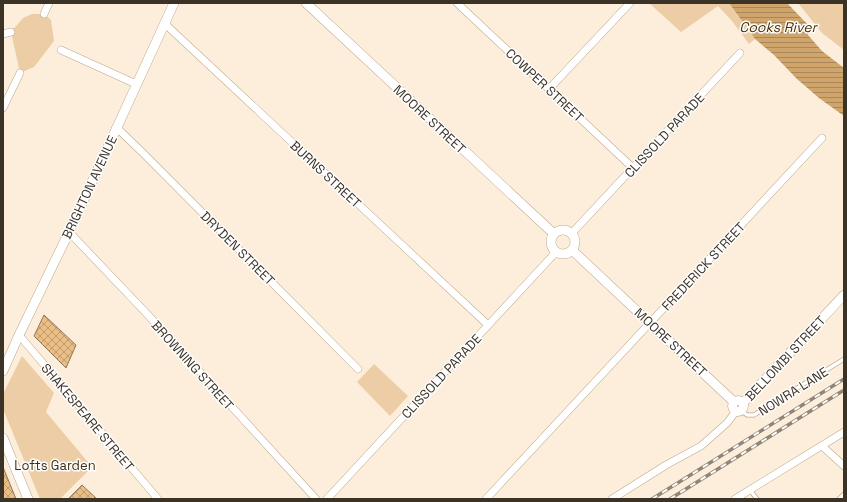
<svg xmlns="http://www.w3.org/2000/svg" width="847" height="502" font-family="'Space Grotesk',sans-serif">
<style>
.green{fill:#eccda5}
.water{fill:url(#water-rules)}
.building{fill:url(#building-cross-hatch);stroke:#8f7a5e}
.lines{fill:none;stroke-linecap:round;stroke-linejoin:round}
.lane-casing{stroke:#bea78b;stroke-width:5}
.street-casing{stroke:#bea78b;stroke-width:8}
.secondary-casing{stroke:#bea78b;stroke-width:10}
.lane{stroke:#fff;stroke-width:3.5}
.street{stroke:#fff;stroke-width:7}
.secondary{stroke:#fff;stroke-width:9}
.rail-casing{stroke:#908576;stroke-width:3.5}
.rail{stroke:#fefefe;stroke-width:2;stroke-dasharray:6;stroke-linecap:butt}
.labels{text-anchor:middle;stroke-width:3;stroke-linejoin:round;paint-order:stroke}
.street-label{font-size:13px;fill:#3c3327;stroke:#fefefe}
.park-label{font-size:13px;fill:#3f2d13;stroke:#fefefe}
.water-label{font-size:14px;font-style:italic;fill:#4c2f00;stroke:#fefefe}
</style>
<defs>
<pattern id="water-rules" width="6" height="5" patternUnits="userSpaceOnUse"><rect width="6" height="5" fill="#d0a56c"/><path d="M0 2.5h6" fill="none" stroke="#aa8759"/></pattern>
<pattern id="building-cross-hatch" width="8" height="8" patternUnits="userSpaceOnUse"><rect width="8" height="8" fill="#eabe84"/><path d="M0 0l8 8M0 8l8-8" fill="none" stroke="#bf9b6c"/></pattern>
</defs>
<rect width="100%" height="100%" fill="#fdeedc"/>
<g class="green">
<path d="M 649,3 L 729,3 L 755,39 L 749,44 L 732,21 L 718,6 L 681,32 Z"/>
<path d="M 798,3 L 844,3 L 844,50 L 822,33 Z"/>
<path d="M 32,14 L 44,14 L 51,20 L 54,41 L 34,67 L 20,73 L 11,32 L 23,18 Z"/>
<path d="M 22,356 L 54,393 L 46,412 L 92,467 L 60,499 L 40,499 L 3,409 L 3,394 Z"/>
<path d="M 374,364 L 408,396 L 390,416 L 357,382 Z"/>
</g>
<path class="water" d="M 729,3 L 787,3 L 788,4 L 810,27 L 808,35 L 822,51 L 844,68 L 844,116 L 819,98 L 797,79 L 774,55 L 755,39 Z"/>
<g class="building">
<path d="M 44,315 L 76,345 L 66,368 L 34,336 Z"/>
<path d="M 3,467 L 16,499 L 3,499 Z"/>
<path d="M 82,485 L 97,499 L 68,499 Z"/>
</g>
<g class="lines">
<g class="lane-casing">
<g id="lane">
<path d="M 742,411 L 747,415 L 754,415 L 844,359"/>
<path d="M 750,490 L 757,499"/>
<path d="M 839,499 L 844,494"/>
</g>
</g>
<g class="street-casing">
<g id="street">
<path d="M 457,3 L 633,168"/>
<path d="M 44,14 L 49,3"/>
<path d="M 164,23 L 488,325"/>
<path d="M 3,34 L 11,32"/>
<path d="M 61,50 L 136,84"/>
<path d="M 549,89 L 630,3"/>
<path d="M 3,108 L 20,73"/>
<path d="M 116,127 L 143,153 L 358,369"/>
<path d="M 69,232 L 148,315 L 316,499"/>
<path d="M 571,234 L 740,53"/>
<path d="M 19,335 L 158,499"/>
<path d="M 822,446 L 844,466"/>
<path d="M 327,499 L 556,252"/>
<path d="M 486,499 L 822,138"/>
<path d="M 612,499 L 666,465 L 701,446 L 727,423 L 736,411"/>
<path d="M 735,499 L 844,432"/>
</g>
</g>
<g class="secondary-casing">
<g id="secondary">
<path d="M 306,3 L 554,234"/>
<circle cx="563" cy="242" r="12"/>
<path d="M 572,250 L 734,402"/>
<path d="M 3,371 L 19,335 L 69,232 L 174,3"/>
<circle cx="738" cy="406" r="5.5"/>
<path d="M 743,403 L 844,295"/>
<path d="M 3,438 L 28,499"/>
</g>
</g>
<use href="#lane" class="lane"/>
<use href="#street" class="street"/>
<use href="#secondary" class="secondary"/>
<g class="rail-casing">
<g id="rail">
<path d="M 652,499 L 844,379"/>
<path d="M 670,499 L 844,390"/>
</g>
</g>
<use href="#rail" class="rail"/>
</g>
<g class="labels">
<g class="street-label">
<text transform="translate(545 85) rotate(43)" y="5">COWPER STREET</text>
<text transform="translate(430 119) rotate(43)" y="5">MOORE STREET</text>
<text transform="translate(664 135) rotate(-47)" y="5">CLISSOLD PARADE</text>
<text transform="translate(326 174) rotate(43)" y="5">BURNS STREET</text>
<text transform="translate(89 187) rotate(-65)" y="5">BRIGHTON AVENUE</text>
<text transform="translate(238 248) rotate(45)" y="5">DRYDEN STREET</text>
<text transform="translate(703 266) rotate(-47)" y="5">FREDERICK STREET</text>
<text transform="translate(671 342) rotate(43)" y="5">MOORE STREET</text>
<text transform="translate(785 358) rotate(-47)" y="5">BELLOMBI STREET</text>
<text transform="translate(193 365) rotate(48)" y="5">BROWNING STREET</text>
<text transform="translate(441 376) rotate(-47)" y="5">CLISSOLD PARADE</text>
<text transform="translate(793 391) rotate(-32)" y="5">NOWRA LANE</text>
<text transform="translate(88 417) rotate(50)" y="5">SHAKESPEARE STREET</text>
</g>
<g class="park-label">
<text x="55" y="470">Lofts Garden</text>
</g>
<g class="water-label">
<text x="778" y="32">Cooks River</text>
</g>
</g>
<rect width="847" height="502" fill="none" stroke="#3c3327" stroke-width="8"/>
</svg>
